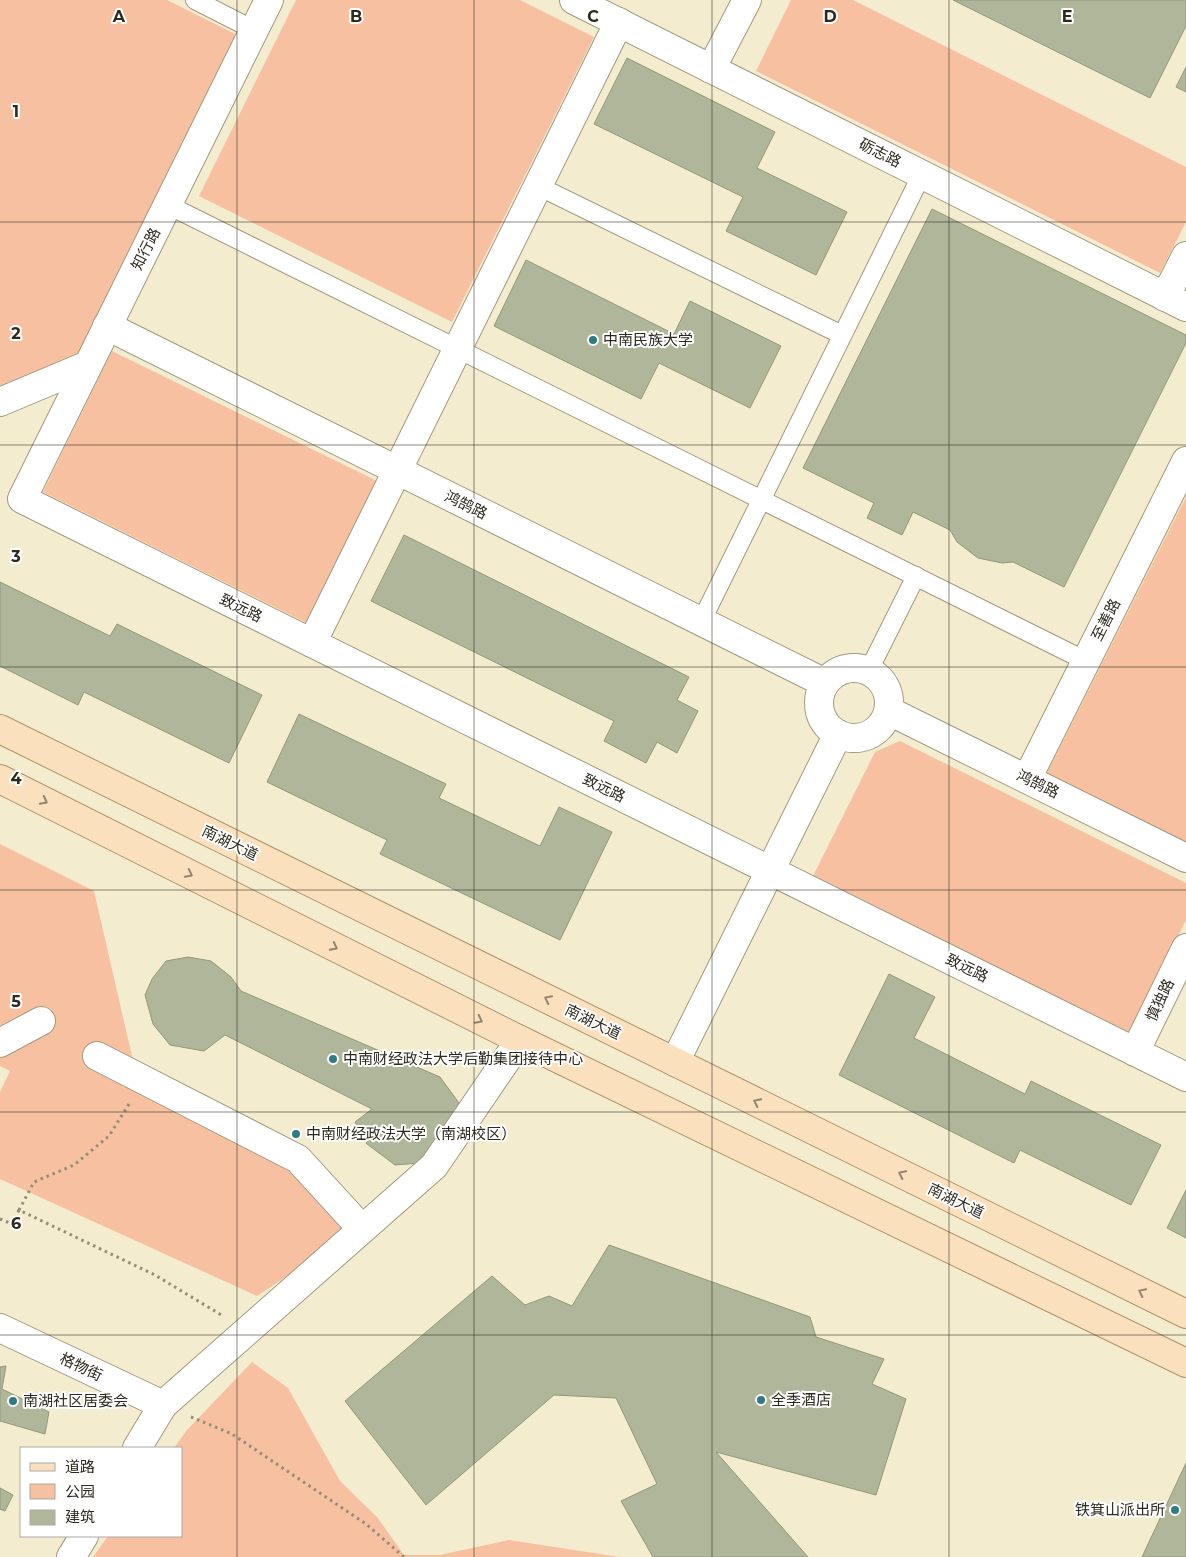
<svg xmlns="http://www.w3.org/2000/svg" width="1186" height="1557" font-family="Montserrat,'Noto Sans SC',sans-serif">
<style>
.green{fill:#f6c0a1}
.building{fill:#b0b69a;stroke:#92987d}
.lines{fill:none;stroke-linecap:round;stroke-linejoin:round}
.service-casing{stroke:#a19a7f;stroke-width:20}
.minor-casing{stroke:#a19a7f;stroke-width:30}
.primary-casing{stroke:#b19269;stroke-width:30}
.path{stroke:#938d79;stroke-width:3;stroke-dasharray:2.5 4;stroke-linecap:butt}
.service{stroke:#fff;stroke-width:18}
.minor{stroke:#fff;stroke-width:28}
.primary{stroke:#fbe0bd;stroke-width:28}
.oneway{stroke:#94846e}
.grid{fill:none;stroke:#2c291e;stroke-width:1;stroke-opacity:0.55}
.poi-dot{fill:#327a82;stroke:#fff;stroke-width:2}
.labels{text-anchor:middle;stroke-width:4;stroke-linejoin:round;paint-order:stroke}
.street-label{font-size:15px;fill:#2c291e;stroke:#fff}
.poi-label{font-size:15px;fill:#2c291e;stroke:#fff;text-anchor:start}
.grid-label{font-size:16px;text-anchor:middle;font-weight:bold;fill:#2c291e;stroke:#fff;stroke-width:4;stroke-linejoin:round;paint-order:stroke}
</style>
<rect width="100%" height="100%" fill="#f4eccf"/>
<g class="green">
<path d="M 0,0 L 167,0 L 241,37 L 80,356 L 0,390 Z"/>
<path d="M 296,0 L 520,0 L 594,37 L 452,322 L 199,196 Z"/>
<path d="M 791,0 L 853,0 L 1186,167 L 1186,222 L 1160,273 L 756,71 Z"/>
<path d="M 112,351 L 377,481 L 307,623 L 43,492 Z"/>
<path d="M 1186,497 L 1186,843 L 1047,773 Z"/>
<path d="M 900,741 L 1186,883 L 1186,920 L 1130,1034 L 813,876 L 875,752 Z"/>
<path d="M 0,844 L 94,891 L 140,1091 L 298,1159 L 366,1224 L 257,1296 L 0,1179 L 0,1092 L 10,1071 L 0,1066 Z"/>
<path d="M 252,1362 L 288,1388 L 340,1481 L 377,1517 L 404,1555 L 440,1555 L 509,1540 L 619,1557 L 93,1557 L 108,1536 L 181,1536 L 181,1448 L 174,1448 L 187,1430 Z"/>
</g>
<g class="building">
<path d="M 953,0 L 1186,0 L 1186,26 L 1150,98 Z"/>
<path d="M 627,58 L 775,132 L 757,168 L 847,212 L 816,275 L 726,231 L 743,197 L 594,124 Z"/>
<path d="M 1186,67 L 1186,92 L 1176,87 Z"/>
<path d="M 932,209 L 1186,335 L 1186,343 L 1064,587 L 1013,562 L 1002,563 L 978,558 L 957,542 L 950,530 L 913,512 L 902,535 L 867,518 L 874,503 L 803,468 Z"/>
<path d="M 526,260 L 674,334 L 690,301 L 781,346 L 750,408 L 659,363 L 641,399 L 494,326 Z"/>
<path d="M 404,535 L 689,677 L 677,700 L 698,711 L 677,753 L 657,742 L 646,763 L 604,741 L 614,721 L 371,601 Z"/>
<path d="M 0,582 L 110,636 L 117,624 L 262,695 L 229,763 L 84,692 L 78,705 L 0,666 Z"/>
<path d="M 299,714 L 446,784 L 439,798 L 540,846 L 559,807 L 612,832 L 560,940 L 380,854 L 387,840 L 267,782 Z"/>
<path d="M 188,957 L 211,961 L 231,977 L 241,991 L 440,1077 L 459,1103 L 457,1122 L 420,1163 L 395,1165 L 367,1144 L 355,1122 L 372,1109 L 225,1035 L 204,1051 L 170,1045 L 153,1024 L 145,995 L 152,979 L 166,961 Z"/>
<path d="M 889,974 L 935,997 L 914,1038 L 1025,1094 L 1031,1081 L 1161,1145 L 1131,1205 L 1020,1150 L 1014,1163 L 839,1075 Z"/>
<path d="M 1186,1190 L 1186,1238 L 1167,1228 Z"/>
<path d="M 609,1245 L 810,1317 L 816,1337 L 884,1359 L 872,1384 L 906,1399 L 876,1495 L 716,1452 L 808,1557 L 653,1557 L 621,1501 L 657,1484 L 616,1398 L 554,1395 L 426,1505 L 345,1401 L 492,1276 L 525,1305 L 549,1296 L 572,1306 Z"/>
<path d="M 6,1366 L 2,1389 L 49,1412 L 45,1434 L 0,1421 L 0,1367 Z"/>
<path d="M 1186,1463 L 1186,1557 L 1142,1557 Z"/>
<path d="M 0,1488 L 13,1495 L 5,1511 L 0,1509 Z"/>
</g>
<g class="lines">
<g class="service-casing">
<g id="service">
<path d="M 195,0 L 254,30"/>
<path d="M 538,186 L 842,335"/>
<path d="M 168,205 L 1086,661"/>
<path d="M 701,622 L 922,174"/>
<path d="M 869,670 L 916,576"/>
</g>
</g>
<g class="minor-casing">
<g id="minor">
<path d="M 269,0 L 22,499 L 1186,1077"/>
<path d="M 574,0 L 1186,307"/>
<path d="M 711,69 L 747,0"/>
<path d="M 1165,297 L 1186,256"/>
<path d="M 107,326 L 825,683"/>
<path d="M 0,402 L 88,365"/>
<path d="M 312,643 L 619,22"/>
<circle cx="854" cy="703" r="35"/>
<path d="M 889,711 L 1186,858"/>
<path d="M 1027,779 L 1186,461"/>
<path d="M 0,1043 L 41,1021"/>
<path d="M 1135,1052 L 1186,948"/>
<path d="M 97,1056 L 298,1159 L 362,1229"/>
<path d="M 675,1062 L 838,734"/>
<path d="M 0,1328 L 163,1405"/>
<path d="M 137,1448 L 163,1405 L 434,1166 L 520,1040"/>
<path d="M 71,1557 L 84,1536"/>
</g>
</g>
<g class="primary-casing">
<g id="primary">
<path d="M 0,729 L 1186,1314"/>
<path d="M 0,779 L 520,1040 L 1186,1363"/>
</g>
</g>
<g class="path">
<path d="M 129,1104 L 109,1136 L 74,1165 L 34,1182 L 19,1210 L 155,1275 L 223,1316"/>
<path d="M 0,1219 L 12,1224 L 19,1210"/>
<path d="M 191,1417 L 232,1434 L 366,1524 L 404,1557"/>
</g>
<use href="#service" class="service"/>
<use href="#minor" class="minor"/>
<use href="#primary" class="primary"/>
</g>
<defs><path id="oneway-chevron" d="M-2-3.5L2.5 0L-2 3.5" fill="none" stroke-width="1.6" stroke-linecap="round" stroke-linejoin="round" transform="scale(1.25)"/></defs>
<g class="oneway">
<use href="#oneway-chevron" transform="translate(44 801) rotate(27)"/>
<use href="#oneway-chevron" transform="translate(189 874) rotate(27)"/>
<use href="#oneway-chevron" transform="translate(334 947) rotate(27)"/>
<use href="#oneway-chevron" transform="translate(548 999) rotate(-154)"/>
<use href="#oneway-chevron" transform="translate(479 1020) rotate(27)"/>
<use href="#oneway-chevron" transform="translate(757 1102) rotate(-154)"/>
<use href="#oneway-chevron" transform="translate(902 1174) rotate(-154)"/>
<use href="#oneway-chevron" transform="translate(1142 1292) rotate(-154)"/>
</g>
<path class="grid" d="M 237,0 L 237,1557M 474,0 L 474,1557M 712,0 L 712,1557M 949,0 L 949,1557M 0,222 L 1186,222M 0,445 L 1186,445M 0,667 L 1186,667M 0,890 L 1186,890M 0,1112 L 1186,1112M 0,1335 L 1186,1335"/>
<g class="poi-dot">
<circle cx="593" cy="340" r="5"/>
<circle cx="333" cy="1059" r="5"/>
<circle cx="296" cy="1134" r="5"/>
<circle cx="761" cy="1400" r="5"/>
<circle cx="13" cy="1401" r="5"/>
<circle cx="1175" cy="1510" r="5"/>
</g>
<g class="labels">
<g class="street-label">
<text transform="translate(880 153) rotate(27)" y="5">砺志路</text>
<text transform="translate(146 249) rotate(-63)" y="5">知行路</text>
<text transform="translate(466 505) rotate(26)" y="5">鸿鹄路</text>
<text transform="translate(241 608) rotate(26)" y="5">致远路</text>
<text transform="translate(1106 620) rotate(-63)" y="5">至善路</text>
<text transform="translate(1038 784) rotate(26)" y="5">鸿鹄路</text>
<text transform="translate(604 788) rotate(26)" y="5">致远路</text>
<text transform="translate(230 843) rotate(26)" y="5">南湖大道</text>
<text transform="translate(967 968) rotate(26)" y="5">致远路</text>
<text transform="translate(1160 1000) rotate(-64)" y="5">慎独路</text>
<text transform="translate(593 1022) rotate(26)" y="5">南湖大道</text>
<text transform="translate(956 1201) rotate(26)" y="5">南湖大道</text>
<text transform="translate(81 1367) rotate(25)" y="5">格物街</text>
</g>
<g class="poi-label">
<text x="603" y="345">中南民族大学</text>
<text x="343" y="1064">中南财经政法大学后勤集团接待中心</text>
<text x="306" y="1139">中南财经政法大学（南湖校区）</text>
<text x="771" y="1405">全季酒店</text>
<text x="23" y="1406">南湖社区居委会</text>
<text x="1165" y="1515" text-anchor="end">铁箕山派出所</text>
</g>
</g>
<g class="grid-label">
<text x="119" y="22">A</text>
<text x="356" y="22">B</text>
<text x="593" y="22">C</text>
<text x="830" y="22">D</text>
<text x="1067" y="22">E</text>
<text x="16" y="117">1</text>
<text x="16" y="339">2</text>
<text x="16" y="562">3</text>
<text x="16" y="784">4</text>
<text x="16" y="1007">5</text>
<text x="16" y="1229">6</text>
</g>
<rect x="20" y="1447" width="162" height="90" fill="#ffffff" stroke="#aba9a5"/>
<rect x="30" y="1463" width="25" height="8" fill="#fbe0bd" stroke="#aba9a5"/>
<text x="65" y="1472" font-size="15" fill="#2c291e">道路</text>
<rect x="30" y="1484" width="25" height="15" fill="#f6c0a1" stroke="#aba9a5"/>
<text x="65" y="1497" font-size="15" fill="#2c291e">公园</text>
<rect x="30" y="1510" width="25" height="15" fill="#b0b69a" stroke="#aba9a5"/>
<text x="65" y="1522" font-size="15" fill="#2c291e">建筑</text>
</svg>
